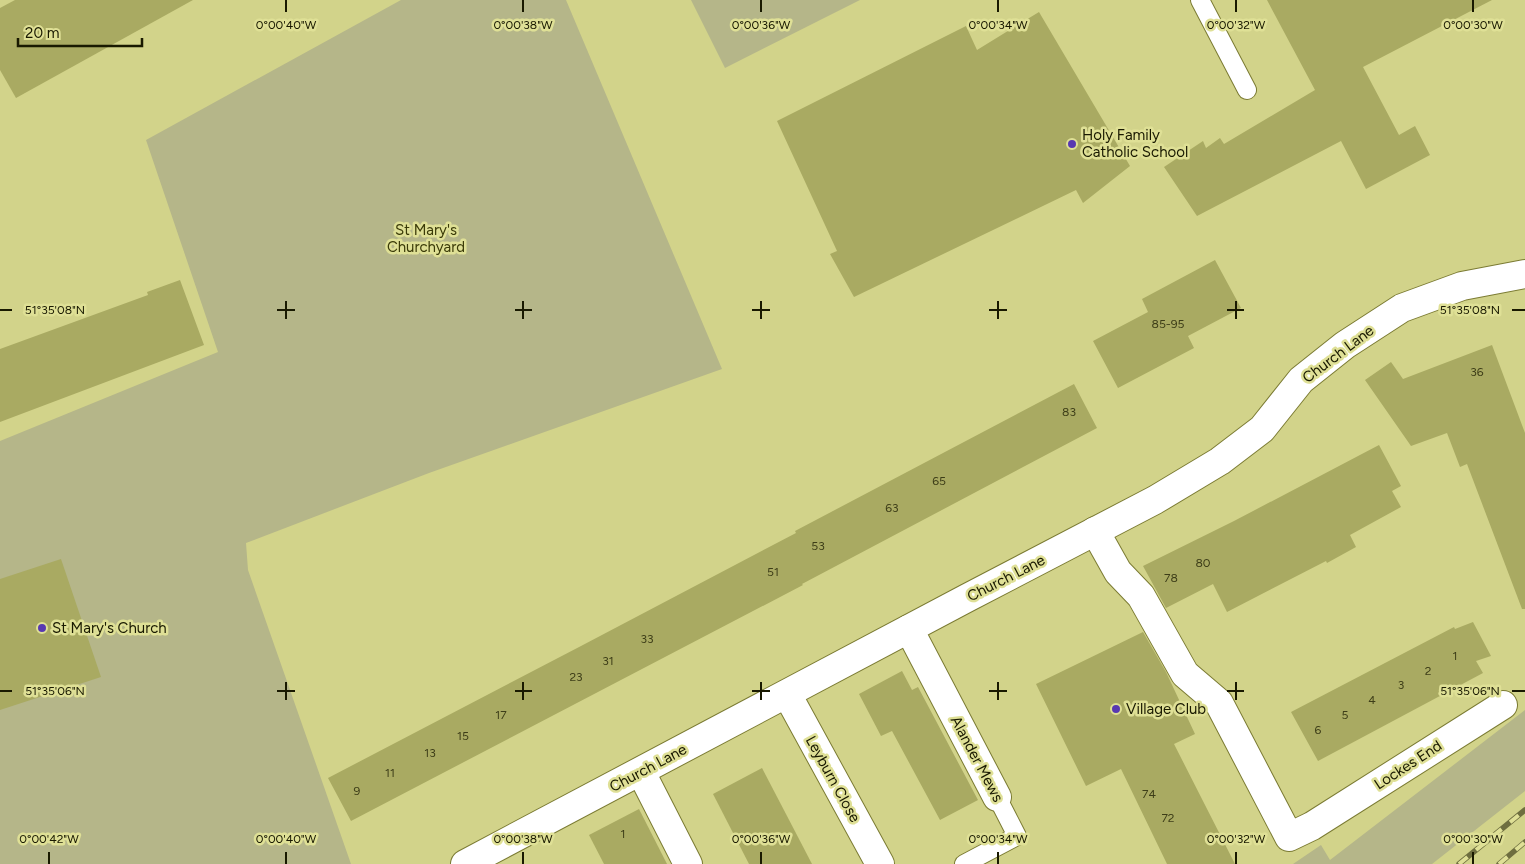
<svg xmlns="http://www.w3.org/2000/svg" width="1525" height="864" font-family="Figtree,sans-serif">
<style>
.green{fill:#b5b689}
.building{fill:#a9aa62}
.lines{fill:none;stroke-linecap:round;stroke-linejoin:round}
.service-casing{stroke:#7b7b33;stroke-width:20}
.minor-casing{stroke:#7b7b33;stroke-width:30}
.service{stroke:#fff;stroke-width:18}
.minor{stroke:#fff;stroke-width:28}
.rail-casing{stroke:#6e6e3f;stroke-width:5.5}
.rail{stroke:#dfe096;stroke-width:4;stroke-dasharray:11;stroke-linecap:butt}
.ticks{fill:none;stroke:#191900;stroke-width:2}
.poi-dot{fill:#5839b1;stroke:#dfe096;stroke-width:2}
.labels{text-anchor:middle;stroke-width:5;stroke-linejoin:round;paint-order:stroke}
.number-label{font-size:12px;fill:#3d3d18}
.poi-label{font-size:15px;fill:#191900;stroke:#dfe096;text-anchor:start}
.park-label{font-size:15px;fill:#3a3a08;stroke:#dfe096}
.street-label{font-size:15px;fill:#191900;stroke:#dfe096}
.ticks-label{font-size:12px;text-anchor:middle;fill:#191900;stroke:#dfe096;stroke-width:5;stroke-linejoin:round;paint-order:stroke}
</style>
<rect width="100%" height="100%" fill="#d2d38a"/>
<g class="green">
<path d="M 401,0 L 566,0 L 722,369 L 429,473 L 246,543 L 248,570 L 351,864 L 0,864 L 0,441 L 218,352 L 146,140 Z"/>
<path d="M 691,0 L 860,0 L 725,68 Z"/>
<path d="M 1525,710 L 1525,791 L 1432,864 L 1293,864 L 1321,845 L 1330,860 Z"/>
</g>
<g class="building">
<path d="M 15,0 L 193,0 L 16,98 L 0,70 L 0,8 Z"/>
<path d="M 1267,0 L 1492,0 L 1363,67 L 1399,135 L 1415,126 L 1430,155 L 1366,189 L 1341,141 L 1197,216 L 1164,167 L 1203,141 L 1206,148 L 1220,138 L 1224,144 L 1315,90 Z"/>
<path d="M 1039,12 L 1130,166 L 1083,203 L 1076,190 L 854,297 L 830,254 L 837,251 L 777,121 L 966,26 L 977,50 Z"/>
<path d="M 1215,260 L 1241,308 L 1188,336 L 1194,348 L 1118,388 L 1093,341 L 1148,312 L 1142,299 Z"/>
<path d="M 180,280 L 204,345 L 0,422 L 0,349 L 148,295 L 147,292 Z"/>
<path d="M 1492,345 L 1525,433 L 1525,609 L 1522,609 L 1467,464 L 1460,467 L 1447,433 L 1411,446 L 1365,380 L 1391,362 L 1403,379 Z"/>
<path d="M 1074,384 L 1097,428 L 802,584 L 803,585 L 351,821 L 328,778 L 581,646 L 796,533 L 795,531 Z"/>
<path d="M 1379,445 L 1401,486 L 1392,491 L 1401,507 L 1350,535 L 1356,547 L 1327,563 L 1326,561 L 1227,612 L 1213,584 L 1166,608 L 1143,566 L 1234,521 Z"/>
<path d="M 61,559 L 101,677 L 0,710 L 0,579 Z"/>
<path d="M 1473,622 L 1491,656 L 1476,661 L 1483,673 L 1318,761 L 1291,712 L 1454,627 L 1455,629 Z"/>
<path d="M 1143,632 L 1166,672 L 1195,734 L 1174,744 L 1235,864 L 1167,864 L 1121,769 L 1086,786 L 1036,684 Z"/>
<path d="M 902,671 L 912,690 L 918,687 L 978,800 L 940,820 L 892,731 L 881,736 L 859,694 Z"/>
<path d="M 762,768 L 799,839 L 812,864 L 749,864 L 713,794 Z"/>
<path d="M 639,809 L 667,864 L 604,864 L 589,835 Z"/>
</g>
<g class="lines">
<g class="service-casing">
<g id="service">
<path d="M 1200,0 L 1247,90"/>
<path d="M 964,864 L 1017,836 L 997,797"/>
</g>
</g>
<g class="minor-casing">
<g id="minor">
<path d="M 1095,531 L 1118,572 L 1141,596 L 1185,674 L 1219,703 L 1289,837 L 1312,826 L 1503,705"/>
<path d="M 909,629 L 997,797"/>
<path d="M 787,694 L 880,864"/>
<path d="M 641,772 L 688,864"/>
<path d="M 465,864 L 967,598 L 1155,500 L 1220,461 L 1262,429 L 1301,380 L 1345,345 L 1402,308 L 1462,286 L 1525,274"/>
</g>
</g>
<use href="#service" class="service"/>
<use href="#minor" class="minor"/>
<g class="rail-casing">
<g id="rail">
<path d="M 1459,864 L 1525,810"/>
<path d="M 1499,864 L 1525,842"/>
</g>
</g>
<use href="#rail" class="rail"/>
</g>
<path class="ticks" d="M 286,0 L 286,12M 523,0 L 523,12M 761,0 L 761,12M 998,0 L 998,12M 1236,0 L 1236,12M 1473,0 L 1473,12M 286,301 L 286,319M 523,301 L 523,319M 761,301 L 761,319M 998,301 L 998,319M 1236,301 L 1236,319M 0,310 L 12,310M 277,310 L 295,310M 515,310 L 532,310M 752,310 L 770,310M 989,310 L 1007,310M 1227,310 L 1244,310M 1512,310 L 1525,310M 286,682 L 286,700M 523,682 L 523,700M 761,682 L 761,700M 998,682 L 998,700M 1236,682 L 1236,700M 0,691 L 12,691M 277,691 L 295,691M 515,691 L 532,691M 752,691 L 770,691M 989,691 L 1007,691M 1227,691 L 1244,691M 1512,691 L 1525,691M 49,852 L 49,864M 286,852 L 286,864M 523,852 L 523,864M 761,852 L 761,864M 998,852 L 998,864M 1236,852 L 1236,864M 1473,852 L 1473,864"/>
<g class="poi-dot">
<circle cx="1072" cy="144" r="5"/>
<circle cx="42" cy="628" r="5"/>
<circle cx="1116" cy="709" r="5"/>
</g>
<g class="labels">
<g class="number-label">
<text x="1168" y="328">85-95</text>
<text x="1477" y="376">36</text>
<text x="1069" y="416">83</text>
<text x="939" y="485">65</text>
<text x="892" y="512">63</text>
<text x="818" y="550">53</text>
<text x="1203" y="567">80</text>
<text x="773" y="576">51</text>
<text x="1171" y="582">78</text>
<text x="647" y="643">33</text>
<text x="1455" y="660">1</text>
<text x="608" y="665">31</text>
<text x="1428" y="675">2</text>
<text x="576" y="681">23</text>
<text x="1401" y="689">3</text>
<text x="1372" y="704">4</text>
<text x="501" y="719">17</text>
<text x="1345" y="719">5</text>
<text x="1318" y="734">6</text>
<text x="463" y="740">15</text>
<text x="430" y="757">13</text>
<text x="390" y="777">11</text>
<text x="357" y="795">9</text>
<text x="1149" y="798">74</text>
<text x="1168" y="822">72</text>
<text x="623" y="838">1</text>
</g>
<g class="poi-label">
<text x="1082" y="140">Holy Family<tspan x="1082" dy="17">Catholic School</tspan></text>
<text x="52" y="633">St Mary's Church</text>
<text x="1126" y="714">Village Club</text>
</g>
<g class="park-label">
<text x="426" y="235">St Mary's<tspan x="426" dy="17">Churchyard</tspan></text>
</g>
<g class="street-label">
<text transform="translate(1338 354) rotate(-37)" y="5">Church Lane</text>
<text transform="translate(1006 578) rotate(-27)" y="5">Church Lane</text>
<text transform="translate(977 759) rotate(62)" y="5">Alander Mews</text>
<text transform="translate(1408 765) rotate(-33)" y="5">Lockes End</text>
<text transform="translate(648 768) rotate(-28)" y="5">Church Lane</text>
<text transform="translate(833 779) rotate(61)" y="5">Leyburn Close</text>
</g>
</g>
<g class="ticks-label">
<text x="286" y="29">0°00'40"W</text>
<text x="523" y="29">0°00'38"W</text>
<text x="761" y="29">0°00'36"W</text>
<text x="998" y="29">0°00'34"W</text>
<text x="1236" y="29">0°00'32"W</text>
<text x="1473" y="29">0°00'30"W</text>
<text x="55" y="314">51°35'08"N</text>
<text x="1470" y="314">51°35'08"N</text>
<text x="55" y="695">51°35'06"N</text>
<text x="1470" y="695">51°35'06"N</text>
<text x="49" y="843">0°00'42"W</text>
<text x="286" y="843">0°00'40"W</text>
<text x="523" y="843">0°00'38"W</text>
<text x="761" y="843">0°00'36"W</text>
<text x="998" y="843">0°00'34"W</text>
<text x="1236" y="843">0°00'32"W</text>
<text x="1473" y="843">0°00'30"W</text>
</g>
<path d="M18 38v8h124v-8" fill="none" stroke="#191900" stroke-width="2.5"/>
<text x="25" y="38" font-size="15" fill="#191900" stroke="#dfe096" stroke-width="4" paint-order="stroke">20 m</text>
</svg>
